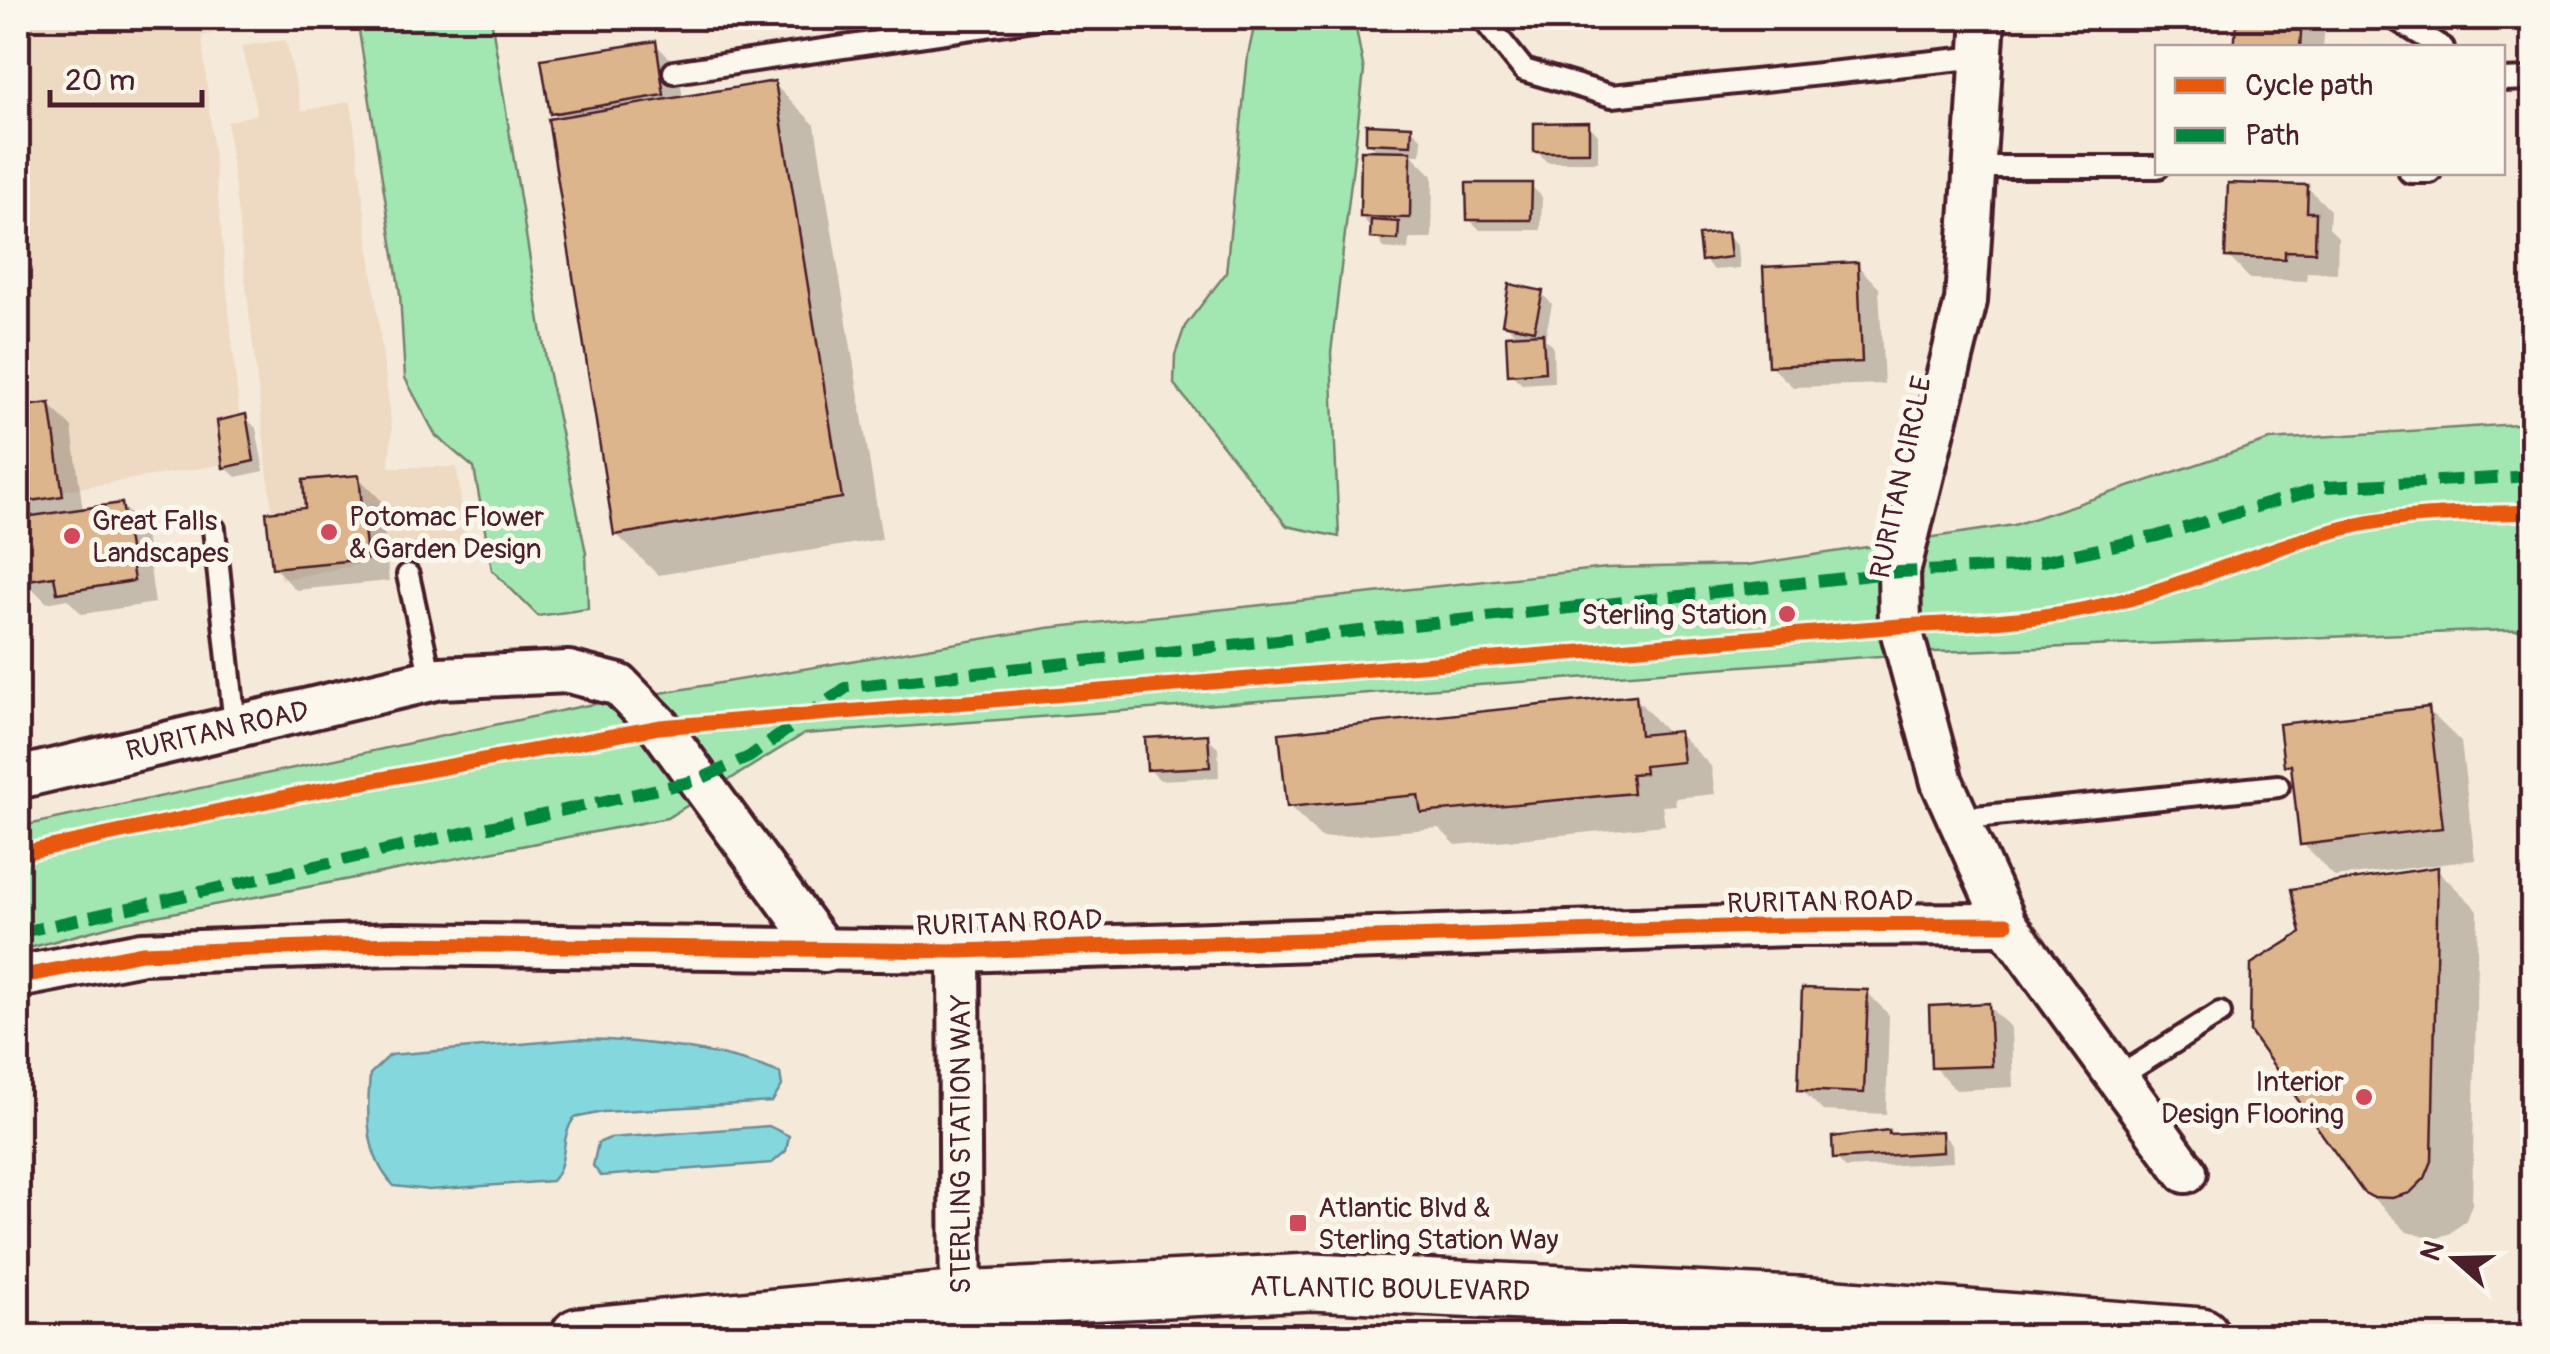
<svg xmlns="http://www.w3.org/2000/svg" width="2550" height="1354" font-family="Pangolin,sans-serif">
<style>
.built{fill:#eedac2}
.green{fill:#a2e6b1;stroke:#76826e;stroke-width:2.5}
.water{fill:#85d7de;stroke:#6d8d96;stroke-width:2.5}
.shadow{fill:#0003}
.building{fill:#dcb58d;stroke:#4a1f2b;stroke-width:2.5}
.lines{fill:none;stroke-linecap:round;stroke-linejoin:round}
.lane-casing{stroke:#4a1f2b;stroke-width:28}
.street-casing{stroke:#4a1f2b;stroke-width:48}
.secondary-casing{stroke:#4a1f2b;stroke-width:62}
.lane{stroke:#fbf7ec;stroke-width:20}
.street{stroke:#fbf7ec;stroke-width:40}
.secondary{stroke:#fbf7ec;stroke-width:55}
.quiet{stroke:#00873e;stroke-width:12;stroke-dasharray:25 12;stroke-linecap:butt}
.cycleway-casing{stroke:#fbf7ec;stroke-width:21}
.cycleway{stroke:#e8590c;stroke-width:15}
.poi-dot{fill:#d1495b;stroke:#fbf7ec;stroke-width:4}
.labels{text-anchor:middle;stroke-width:10;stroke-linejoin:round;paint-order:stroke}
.street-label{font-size:28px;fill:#4a1f2b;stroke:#fbf7ec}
.poi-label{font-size:28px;fill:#4a1f2b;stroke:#fbf7ec;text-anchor:start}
</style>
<rect width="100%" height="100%" fill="#f5ead9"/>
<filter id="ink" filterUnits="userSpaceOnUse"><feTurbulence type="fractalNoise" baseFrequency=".01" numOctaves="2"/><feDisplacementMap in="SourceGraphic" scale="20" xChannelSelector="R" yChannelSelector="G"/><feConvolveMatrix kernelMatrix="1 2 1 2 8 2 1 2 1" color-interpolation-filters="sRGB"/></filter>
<g filter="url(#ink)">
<g class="built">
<path d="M 18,18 L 292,18 L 202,36 L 244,461 L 18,498 Z"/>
<path d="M 286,40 L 302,111 L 351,101 L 392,429 L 389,467 L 457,467 L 466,543 L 280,580 L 227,122 L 257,114 L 242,46 Z"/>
</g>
<g class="green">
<path d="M 357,18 L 491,18 L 547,365 L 586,553 L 588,609 L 538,616 L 492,570 L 474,468 L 436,436 L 405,378 L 400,294 Z"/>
<path d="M 1256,18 L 1354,18 L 1364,71 L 1331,353 L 1339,537 L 1287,526 L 1174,384 L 1175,355 L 1185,326 L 1226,273 L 1248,55 Z"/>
<path d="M 2532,423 L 2532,629 L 1935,652 L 804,734 L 667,818 L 125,922 L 18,951 L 18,827 L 583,706 L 1047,628 L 1607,568 L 1747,565 L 2014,525 L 2270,440 Z"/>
</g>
<g class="water">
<path d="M 578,1039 C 639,1040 724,1050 780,1073 L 782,1086 L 772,1102 L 603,1112 L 574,1118 C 559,1138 569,1162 552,1181 L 429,1190 L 394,1186 C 364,1154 367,1116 370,1074 L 390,1055 Z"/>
<path d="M 769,1126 L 789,1136 L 786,1151 L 772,1163 L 601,1176 L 593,1166 L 598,1143 L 610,1138 Z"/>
</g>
<g class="shadow">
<path d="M 2239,18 L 2319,18 L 2325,24 L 2323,48 L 2237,48 Z"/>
<path d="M 655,44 L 678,66 L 683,99 L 774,84 L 815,125 L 882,539 L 658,575 L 616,534 L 559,120 L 552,112 Z"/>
<path d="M 1588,124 L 1598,135 L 1598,162 L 1547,162 L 1536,151 Z"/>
<path d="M 1411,128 L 1422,139 L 1421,154 L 1411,154 L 1433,176 L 1432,239 L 1409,239 L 1408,250 L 1384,248 L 1362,216 L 1379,153 L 1368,142 Z"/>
<path d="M 1531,186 L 1542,197 L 1541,230 L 1480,230 L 1469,219 Z"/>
<path d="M 2307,187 L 2330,210 L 2329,228 L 2338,237 L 2337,273 L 2307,272 L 2306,281 L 2250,279 L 2228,256 Z"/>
<path d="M 1727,235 L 1738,246 L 1740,268 L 1714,270 L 1703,259 Z"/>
<path d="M 1857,265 L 1879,288 L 1884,384 L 1793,387 L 1770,365 Z"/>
<path d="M 1541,293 L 1552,304 L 1545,339 L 1553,346 L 1554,382 L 1522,384 L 1511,374 L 1518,337 L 1505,323 Z"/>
<path d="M 50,405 L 72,428 L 83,511 L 121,505 L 144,528 L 155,603 L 82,614 L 67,599 L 47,603 L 24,580 L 18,520 L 34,518 L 18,501 L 18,410 Z"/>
<path d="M 245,417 L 256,428 L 264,471 L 236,477 L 225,467 Z"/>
<path d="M 358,477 L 381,500 L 389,581 L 296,590 L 274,567 L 308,510 Z"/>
<path d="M 1635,697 L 1668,734 L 1678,733 L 1711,766 L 1715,794 L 1675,798 L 1676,805 L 1662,806 L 1665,825 L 1456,845 L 1439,828 L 1322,838 L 1289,806 Z"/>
<path d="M 2428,710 L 2461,742 L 2475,860 L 2335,877 L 2303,844 L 2295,773 L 2286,765 Z"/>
<path d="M 1207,737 L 1218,748 L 1219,777 L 1160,780 L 1149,769 Z"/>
<path d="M 2433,866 L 2478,910 L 2472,1204 L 2466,1220 L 2451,1233 L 2435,1239 L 2407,1232 L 2365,1190 Z"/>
<path d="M 1867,992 L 1889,1015 L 1886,1114 L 1823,1111 L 1801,1089 Z"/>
<path d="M 1988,1006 L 2011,1028 L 2013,1087 L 1956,1090 L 1934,1067 Z"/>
<path d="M 1888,1133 L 1941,1133 L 1952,1144 L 1953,1162 L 1846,1168 L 1835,1157 Z"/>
</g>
<g class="building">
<path d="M 2237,18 L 2302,18 L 2300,48 L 2234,48 Z"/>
<path d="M 656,41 L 664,95 L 550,114 L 541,59 Z"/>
<path d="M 775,81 L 842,498 L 614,535 L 548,119 Z"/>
<path d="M 1589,122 L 1589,152 L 1534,152 L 1534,123 Z"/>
<path d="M 1366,124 L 1412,126 L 1411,145 L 1366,143 Z"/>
<path d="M 1361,150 L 1411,151 L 1410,218 L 1360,217 Z"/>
<path d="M 1466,183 L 1532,183 L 1531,220 L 1467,220 Z"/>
<path d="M 2228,183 L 2308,185 L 2307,212 L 2316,212 L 2315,252 L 2285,251 L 2285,259 L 2225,257 Z"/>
<path d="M 1371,220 L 1399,222 L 1398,240 L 1370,238 Z"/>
<path d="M 1728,232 L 1731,257 L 1701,261 L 1698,235 Z"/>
<path d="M 1858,262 L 1862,362 L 1768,366 L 1763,267 Z"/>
<path d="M 1509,284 L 1543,291 L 1534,330 L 1502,324 Z"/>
<path d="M 1543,333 L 1545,372 L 1508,375 L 1506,335 Z"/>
<path d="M 50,403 L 63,496 L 18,503 L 18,407 Z"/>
<path d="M 246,414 L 254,461 L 223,468 L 217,421 Z"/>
<path d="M 359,475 L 367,559 L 272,568 L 266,512 L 305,508 L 303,480 Z"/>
<path d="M 122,503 L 134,581 L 57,593 L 54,576 L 22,581 L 18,518 Z"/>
<path d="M 1636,695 L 1640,735 L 1679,731 L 1683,762 L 1644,766 L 1645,773 L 1631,774 L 1633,793 L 1421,813 L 1418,795 L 1287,807 L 1279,733 Z"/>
<path d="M 2429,707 L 2443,828 L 2300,845 L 2291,765 L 2284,766 L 2279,724 Z"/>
<path d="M 1208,734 L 1210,767 L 1147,770 L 1145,738 Z"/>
<path d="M 2438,867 L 2432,1161 L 2425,1178 L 2410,1193 L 2392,1198 L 2372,1197 L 2363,1192 L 2250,1032 L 2251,964 L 2301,933 L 2291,889 Z"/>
<path d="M 1802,988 L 1868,990 L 1864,1093 L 1798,1090 Z"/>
<path d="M 1989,1003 L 1992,1066 L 1931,1068 L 1929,1006 Z"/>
<path d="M 1889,1130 L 1889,1134 L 1942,1131 L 1943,1152 L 1833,1159 L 1832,1137 Z"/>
</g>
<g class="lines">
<g class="lane-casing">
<g id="lane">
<path d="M 1487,18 L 1488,25 L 1524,70 L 1612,96 L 1981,57"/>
<path d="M 2394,18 L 2443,48"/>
<path d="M 674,72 L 1041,18"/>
<path d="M 2502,80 L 2532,79"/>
<path d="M 1975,167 L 2158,167"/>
<path d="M 2410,172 L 2430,172"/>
<path d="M 214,529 L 235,725"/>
<path d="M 408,575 L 431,679"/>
<path d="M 1956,819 L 2278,786"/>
<path d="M 2117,1078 L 2220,1013"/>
</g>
</g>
<g class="street-casing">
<g id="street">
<path d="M 1984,18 L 1966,301 L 1899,572 L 1900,626 L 1942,782 L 2006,924 L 2186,1172"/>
<path d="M 18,778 L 440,678 L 569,672 L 619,685 L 660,727 L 824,951"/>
<path d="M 959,951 L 961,1336"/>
<path d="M 18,977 L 142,953 L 393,944 L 959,951 L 1791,925 L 2006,924"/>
</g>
</g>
<g class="secondary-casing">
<path id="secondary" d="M 579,1336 L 960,1299 L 1312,1282 L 1797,1305 L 2201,1336"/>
</g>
<use href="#lane" class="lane"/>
<use href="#street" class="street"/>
<use href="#secondary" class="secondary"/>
<path class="quiet" d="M 18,933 L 698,780 L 749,757 L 847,687 L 1899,572 L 2017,567 L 2157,536 L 2325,487 L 2532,476"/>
<g class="cycleway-casing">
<g id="cycleway">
<path d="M 18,854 L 295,795 L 660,727 L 1900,626 C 1966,623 2031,621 2096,607 C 2186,588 2268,545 2358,525 C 2415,513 2474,514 2532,512"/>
<path d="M 18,977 L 142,953 L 393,944 L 959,951 L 1791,925 L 2006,924"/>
</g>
</g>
<use href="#cycleway" class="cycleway"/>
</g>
</g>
<g class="poi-dot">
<circle cx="329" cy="532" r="10"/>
<circle cx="72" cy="536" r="10"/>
<circle cx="1787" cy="614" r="10"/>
<circle cx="2364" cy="1097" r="10"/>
<rect x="1288" y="1213" width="20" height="20" rx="5"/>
</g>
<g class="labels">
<g class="street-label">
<text transform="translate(1900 477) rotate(-78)" y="10">RURITAN CIRCLE</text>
<text transform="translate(217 730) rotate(-13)" y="10">RURITAN ROAD</text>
<text transform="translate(1820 901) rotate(-1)" y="10">RURITAN ROAD</text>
<text transform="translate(1009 922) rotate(-2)" y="10">RURITAN ROAD</text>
<text transform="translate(960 1144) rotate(-90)" y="10">STERLING STATION WAY</text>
<text transform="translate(1390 1288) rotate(1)" y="10">ATLANTIC BOULEVARD</text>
</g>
<g class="poi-label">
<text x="349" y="526">Potomac Flower<tspan x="349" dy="32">&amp; Garden Design</tspan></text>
<text x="92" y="530">Great Falls<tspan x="92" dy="32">Landscapes</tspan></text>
<text x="1767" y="624" text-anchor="end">Sterling Station</text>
<text x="2344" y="1091" text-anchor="end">Interior<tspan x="2344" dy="32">Design Flooring</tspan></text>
<text x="1318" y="1217">Atlantic Blvd &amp;<tspan x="1318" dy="32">Sterling Station Way</tspan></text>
</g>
</g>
<rect width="2550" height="1354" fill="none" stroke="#fbf7ec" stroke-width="60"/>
<rect x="30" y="30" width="2490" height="1294" fill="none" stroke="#4a1f2b" stroke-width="4" filter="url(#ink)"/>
<rect x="2155" y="45" width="350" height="130" fill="#fbf7ec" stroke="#b4a19f" stroke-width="2.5"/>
<rect x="2175" y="78" width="50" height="15" fill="#e8590c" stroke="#b4a19f" stroke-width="2.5"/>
<text x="2245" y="95" font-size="30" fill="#4a1f2b">Cycle path</text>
<rect x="2175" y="128" width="50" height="15" fill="#00873e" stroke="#b4a19f" stroke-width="2.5"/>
<text x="2245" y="145" font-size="30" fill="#4a1f2b">Path</text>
<g transform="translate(2455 1259) rotate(290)" stroke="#fbf7ec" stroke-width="8" paint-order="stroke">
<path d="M0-8L18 38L0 25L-18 38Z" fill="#4a1f2b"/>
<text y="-15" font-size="28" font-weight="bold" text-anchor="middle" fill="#4a1f2b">N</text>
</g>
<path d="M50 90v15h152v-15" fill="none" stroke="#4a1f2b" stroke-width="5"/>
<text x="65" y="90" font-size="30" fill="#4a1f2b" stroke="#fbf7ec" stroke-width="8" paint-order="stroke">20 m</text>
</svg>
